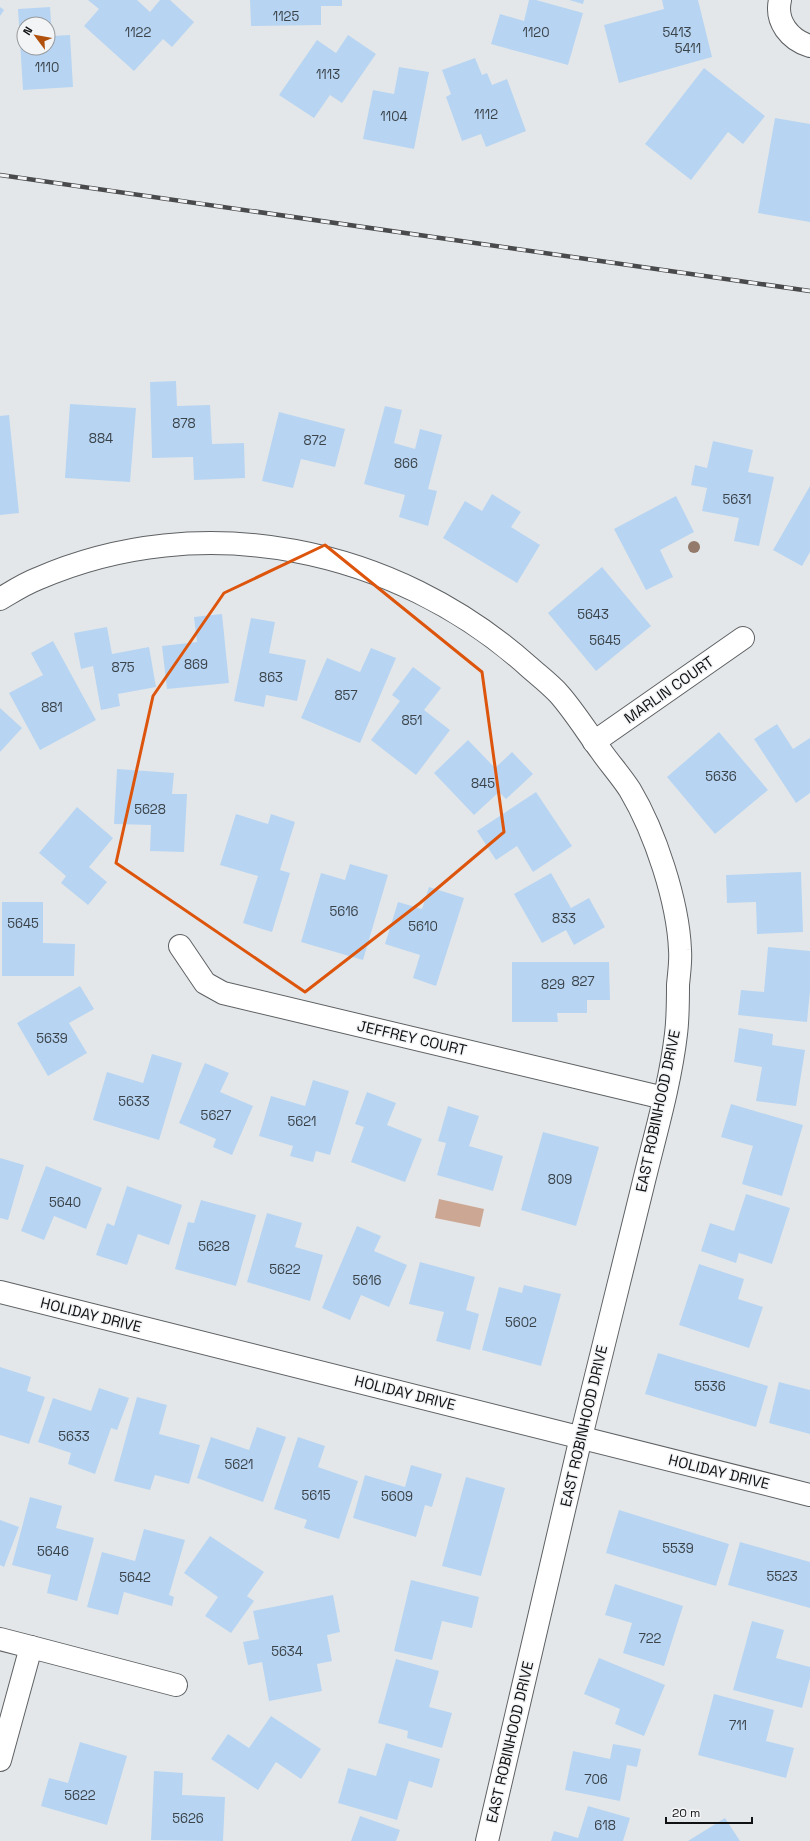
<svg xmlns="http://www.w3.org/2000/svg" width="810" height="1841" font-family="'Space Grotesk',sans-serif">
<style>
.water{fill:#cca794}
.building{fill:#b7d5f2;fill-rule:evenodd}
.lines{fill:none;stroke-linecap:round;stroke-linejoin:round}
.minor-casing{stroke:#5e6163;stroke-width:24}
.tertiary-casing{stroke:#5e6163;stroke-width:24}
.minor{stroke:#fff;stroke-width:22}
.tertiary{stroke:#fff;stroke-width:22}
.rail-casing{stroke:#484a4b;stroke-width:4.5}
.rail{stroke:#f2f4f6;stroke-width:3;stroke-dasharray:9;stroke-linecap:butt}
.tree{fill:#937a6a}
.marked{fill:none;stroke:#dd550c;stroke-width:3;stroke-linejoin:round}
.labels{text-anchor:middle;stroke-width:3;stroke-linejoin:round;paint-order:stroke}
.number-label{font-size:13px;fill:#3a424a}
.street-label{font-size:15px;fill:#101112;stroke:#f2f4f6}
</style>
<rect width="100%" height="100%" fill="#e4e7e9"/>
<path class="water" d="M 439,1199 L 484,1209 L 480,1227 L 435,1218 Z"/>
<g class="building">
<path d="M 88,0 L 137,0 L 150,12 L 160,0 L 170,0 L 194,22 L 172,47 L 163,39 L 134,71 L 84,26 L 99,9 Z"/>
<path d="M 250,0 L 342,0 L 342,6 L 321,6 L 321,25 L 251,26 Z"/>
<path d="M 529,0 L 536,0 L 583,13 L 568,65 L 491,44 L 500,14 L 524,21 Z"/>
<path d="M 569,0 L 584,0 L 583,4 Z"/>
<path d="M 662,0 L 698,0 L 712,57 L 619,83 L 604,25 L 664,9 Z"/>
<path d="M 0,7 L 4,10 L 0,16 Z"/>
<path d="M 50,7 L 52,36 L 70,35 L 73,87 L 23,90 L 18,9 ZM 24,24 L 48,24 L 48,48 L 24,48 Z"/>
<path d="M 348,35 L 376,54 L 342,103 L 330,95 L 314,118 L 279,95 L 317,40 L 336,53 Z"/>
<path d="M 475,58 L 482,75 L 487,73 L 492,85 L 507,79 L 526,131 L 486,147 L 481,134 L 462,141 L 446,97 L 451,94 L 442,70 Z"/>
<path d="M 399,67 L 429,72 L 414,149 L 363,139 L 373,90 L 394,94 Z"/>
<path d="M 704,68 L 765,116 L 743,144 L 728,132 L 691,180 L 645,144 Z"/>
<path d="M 775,118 L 810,124 L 810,222 L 758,213 Z"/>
<path d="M 176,381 L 177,406 L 210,405 L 212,444 L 244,443 L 245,478 L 194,480 L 193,457 L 152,458 L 150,382 Z"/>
<path d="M 70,404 L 136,408 L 130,482 L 65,478 Z"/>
<path d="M 385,406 L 402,410 L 394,443 L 415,449 L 420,429 L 442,435 L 428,489 L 437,491 L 428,526 L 399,517 L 405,495 L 364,484 Z"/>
<path d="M 279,412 L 345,429 L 335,467 L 301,459 L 293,488 L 262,481 Z"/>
<path d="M 9,415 L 19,513 L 0,515 L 0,416 Z"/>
<path d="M 713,441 L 753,450 L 748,472 L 774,477 L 759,546 L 734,541 L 739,518 L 702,511 L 707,488 L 691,485 L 695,465 L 707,468 Z"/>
<path d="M 810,486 L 810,552 L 802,566 L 773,550 Z"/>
<path d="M 492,494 L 521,512 L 511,527 L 540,545 L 517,583 L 443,538 L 465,501 L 482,511 Z"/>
<path d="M 676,496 L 694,532 L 660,550 L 673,577 L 646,590 L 614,529 Z"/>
<path d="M 602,567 L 651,626 L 596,671 L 548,613 Z"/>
<path d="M 222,614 L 229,683 L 167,689 L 162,646 L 197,642 L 194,617 Z"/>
<path d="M 251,618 L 275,622 L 269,653 L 306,660 L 297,701 L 266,695 L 264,707 L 234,701 Z"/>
<path d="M 107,627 L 112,654 L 149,647 L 156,687 L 118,694 L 120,706 L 101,710 L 93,666 L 81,669 L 74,633 Z"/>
<path d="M 53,641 L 96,720 L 40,750 L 9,693 L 43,675 L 31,653 Z"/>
<path d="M 371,648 L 396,658 L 360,743 L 301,718 L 327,658 L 360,672 Z"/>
<path d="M 413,667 L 441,688 L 424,710 L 450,730 L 416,775 L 371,740 L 400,701 L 392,695 Z"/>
<path d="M 0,708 L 22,728 L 0,752 Z"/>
<path d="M 777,724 L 793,749 L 810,738 L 810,793 L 796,803 L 754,739 Z"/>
<path d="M 719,732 L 768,790 L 715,834 L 667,777 Z"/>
<path d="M 468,740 L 495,768 L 512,752 L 533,774 L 506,799 L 499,792 L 474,815 L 434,773 Z"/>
<path d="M 117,769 L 174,773 L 172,794 L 187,794 L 184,852 L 150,851 L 151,825 L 114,824 Z"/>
<path d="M 536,792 L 572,846 L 533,872 L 517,846 L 496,860 L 477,831 Z"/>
<path d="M 77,807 L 113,838 L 89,867 L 107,882 L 88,905 L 61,883 L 66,876 L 39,853 Z"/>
<path d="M 236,814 L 268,824 L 271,814 L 295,822 L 280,870 L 290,873 L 272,932 L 243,923 L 258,876 L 220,865 Z"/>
<path d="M 350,864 L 388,875 L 363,960 L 301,942 L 321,873 L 345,880 Z"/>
<path d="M 801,872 L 803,932 L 757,934 L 756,902 L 727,903 L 726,875 Z"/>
<path d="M 551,873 L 571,908 L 589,898 L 605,927 L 574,945 L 566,930 L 542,943 L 514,894 Z"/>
<path d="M 429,887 L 464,898 L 436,986 L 413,978 L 420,955 L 385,944 L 398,902 L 422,909 Z"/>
<path d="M 2,902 L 43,902 L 43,943 L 75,944 L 74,976 L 2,976 Z"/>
<path d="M 768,947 L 810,951 L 810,991 L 807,1022 L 738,1015 L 741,990 L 764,992 Z"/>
<path d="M 512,962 L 609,962 L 610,1000 L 587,1000 L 587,1013 L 557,1013 L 558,1022 L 512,1022 Z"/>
<path d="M 80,986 L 94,1009 L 69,1023 L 87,1053 L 48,1076 L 17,1023 Z"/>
<path d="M 739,1028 L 773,1034 L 772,1045 L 805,1050 L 796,1106 L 756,1101 L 762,1067 L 734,1062 Z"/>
<path d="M 152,1054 L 182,1063 L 159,1140 L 93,1120 L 107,1072 L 143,1083 Z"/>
<path d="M 205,1063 L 229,1073 L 220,1092 L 253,1106 L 232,1155 L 213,1147 L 216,1139 L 179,1123 Z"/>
<path d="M 313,1080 L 349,1091 L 330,1155 L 316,1151 L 313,1162 L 290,1156 L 293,1146 L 259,1136 L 271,1096 L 305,1106 Z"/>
<path d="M 367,1092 L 396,1103 L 387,1125 L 422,1139 L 405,1182 L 351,1162 L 364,1127 L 355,1124 Z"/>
<path d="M 731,1104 L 803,1125 L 782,1196 L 742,1184 L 753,1146 L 721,1137 Z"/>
<path d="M 448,1106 L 479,1116 L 469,1146 L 503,1156 L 493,1191 L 437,1175 L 446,1143 L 438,1141 Z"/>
<path d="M 543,1132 L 599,1147 L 576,1226 L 521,1210 Z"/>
<path d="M 0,1158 L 24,1165 L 8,1220 L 0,1218 Z"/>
<path d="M 46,1166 L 102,1188 L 86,1229 L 54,1216 L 44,1240 L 21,1231 Z"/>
<path d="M 127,1186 L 182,1205 L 169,1245 L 138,1234 L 127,1265 L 96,1255 L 107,1223 L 114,1226 Z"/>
<path d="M 746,1194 L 790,1208 L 772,1264 L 739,1253 L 736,1263 L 701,1251 L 710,1223 L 734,1231 Z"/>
<path d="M 201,1200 L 256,1215 L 236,1286 L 175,1269 L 188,1222 L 194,1223 Z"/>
<path d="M 267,1213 L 302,1223 L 295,1247 L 323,1255 L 310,1301 L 247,1282 Z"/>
<path d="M 357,1226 L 381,1236 L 374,1251 L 407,1265 L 389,1307 L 361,1295 L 350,1320 L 322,1308 Z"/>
<path d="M 420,1262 L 475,1277 L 466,1310 L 479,1314 L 470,1350 L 436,1341 L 444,1312 L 409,1304 Z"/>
<path d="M 699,1264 L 744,1279 L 738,1299 L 763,1307 L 749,1348 L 679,1325 Z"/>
<path d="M 524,1285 L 561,1294 L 541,1366 L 482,1350 L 499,1287 L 522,1293 Z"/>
<path d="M 658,1353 L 768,1386 L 756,1427 L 645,1394 Z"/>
<path d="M 0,1367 L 31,1377 L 27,1391 L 45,1397 L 29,1444 L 0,1435 Z"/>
<path d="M 779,1382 L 810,1390 L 810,1434 L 769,1423 Z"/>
<path d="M 99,1388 L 129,1398 L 117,1430 L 111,1428 L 95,1474 L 68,1464 L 71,1453 L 38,1442 L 53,1398 L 91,1411 Z"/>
<path d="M 137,1397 L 167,1405 L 159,1434 L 200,1445 L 189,1484 L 155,1475 L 150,1490 L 114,1481 Z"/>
<path d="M 257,1427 L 286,1437 L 263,1502 L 197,1478 L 211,1437 L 249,1450 Z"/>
<path d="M 298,1437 L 325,1446 L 318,1467 L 358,1481 L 339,1539 L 304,1528 L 307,1520 L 274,1509 Z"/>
<path d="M 411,1465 L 442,1474 L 432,1507 L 425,1505 L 416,1537 L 353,1518 L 365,1475 L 405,1487 Z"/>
<path d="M 466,1477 L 505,1488 L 481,1576 L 442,1566 Z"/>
<path d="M 30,1497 L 62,1506 L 56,1528 L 94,1538 L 77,1601 L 47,1593 L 51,1575 L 12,1565 Z"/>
<path d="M 619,1510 L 729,1544 L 716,1586 L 606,1553 Z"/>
<path d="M 0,1520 L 19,1527 L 4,1567 L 0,1565 Z"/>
<path d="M 144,1529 L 185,1540 L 169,1595 L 174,1597 L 172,1606 L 124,1592 L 118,1615 L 87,1607 L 102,1552 L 135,1561 Z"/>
<path d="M 210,1536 L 264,1572 L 247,1596 L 254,1601 L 231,1633 L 205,1616 L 218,1597 L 184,1573 Z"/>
<path d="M 740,1542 L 810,1562 L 810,1608 L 728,1585 Z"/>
<path d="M 411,1580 L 479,1597 L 472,1628 L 442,1621 L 432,1660 L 394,1651 Z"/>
<path d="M 615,1584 L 683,1606 L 664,1666 L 623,1653 L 632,1623 L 605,1615 Z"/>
<path d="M 333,1595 L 340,1632 L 327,1635 L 332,1661 L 317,1664 L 322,1691 L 269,1701 L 262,1662 L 248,1665 L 243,1642 L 259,1639 L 253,1611 Z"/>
<path d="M 752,1621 L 784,1630 L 776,1658 L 810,1667 L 810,1678 L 802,1708 L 733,1690 Z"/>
<path d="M 599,1658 L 665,1685 L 644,1736 L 615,1724 L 620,1709 L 584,1694 Z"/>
<path d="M 396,1659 L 439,1671 L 429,1707 L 452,1713 L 442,1748 L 407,1738 L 408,1731 L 378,1723 Z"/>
<path d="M 714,1694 L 774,1710 L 766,1741 L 794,1748 L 786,1778 L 698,1755 Z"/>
<path d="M 271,1716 L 321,1749 L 301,1779 L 276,1762 L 258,1790 L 211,1759 L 228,1734 L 249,1748 Z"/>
<path d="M 80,1742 L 127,1756 L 107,1825 L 41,1806 L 49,1778 L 68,1783 Z"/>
<path d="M 386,1743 L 440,1759 L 432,1788 L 409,1781 L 397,1820 L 338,1803 L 348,1768 L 376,1776 Z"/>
<path d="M 613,1744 L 641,1749 L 637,1767 L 627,1765 L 620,1801 L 565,1790 L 573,1751 L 610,1759 Z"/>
<path d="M 154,1771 L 183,1773 L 182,1795 L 225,1797 L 223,1841 L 151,1840 Z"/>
<path d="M 588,1806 L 630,1818 L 623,1841 L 551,1841 L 554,1831 L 578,1838 Z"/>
<path d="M 360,1816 L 400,1830 L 396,1841 L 351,1841 Z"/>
<path d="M 725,1818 L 740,1841 L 688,1841 Z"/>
</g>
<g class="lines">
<g class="minor-casing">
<g id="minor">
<path d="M 780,0 C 775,22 790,40 810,46"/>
<path d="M 0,599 C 12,592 24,584 37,579 C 202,507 395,547 528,666 C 538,675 550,684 559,694 C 574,711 587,732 601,751 C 610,764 621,776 630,790 C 655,832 678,901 680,950 C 681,961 679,973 678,985 C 678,1001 678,1018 676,1034 C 670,1085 655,1135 643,1185 C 622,1269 602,1353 581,1437"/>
<path d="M 594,742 L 743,638"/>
<path d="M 180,946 L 205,983 L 223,993 L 664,1098"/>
<path d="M 0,1639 L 31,1647 L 0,1760"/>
<path d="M 31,1647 L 176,1685"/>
</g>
</g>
<g class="tertiary-casing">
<g id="tertiary">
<path d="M 0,1292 L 810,1495"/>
<path d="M 487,1841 L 581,1437"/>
</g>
</g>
<use href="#minor" class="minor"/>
<use href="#tertiary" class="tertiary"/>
<g class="rail-casing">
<path id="rail" d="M 0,175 L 810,291"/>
</g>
<use href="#rail" class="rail"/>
</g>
<circle class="tree" cx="694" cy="547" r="6"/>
<path class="marked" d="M 325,545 L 482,672 L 504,832 L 420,903 L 305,992 L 116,863 L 153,696 L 224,593 Z"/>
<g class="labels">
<g class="number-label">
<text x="286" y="21">1125</text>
<text x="138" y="37">1122</text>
<text x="536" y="37">1120</text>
<text x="677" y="37">5413</text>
<text x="688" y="53">5411</text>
<text x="47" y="72">1110</text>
<text x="328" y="79">1113</text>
<text x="486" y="119">1112</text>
<text x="394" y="121">1104</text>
<text x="184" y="428">878</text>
<text x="101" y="443">884</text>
<text x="315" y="445">872</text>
<text x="406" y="468">866</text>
<text x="737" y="504">5631</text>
<text x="593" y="619">5643</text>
<text x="605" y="645">5645</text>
<text x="196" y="669">869</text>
<text x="123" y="672">875</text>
<text x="271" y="682">863</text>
<text x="346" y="700">857</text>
<text x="52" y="712">881</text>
<text x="412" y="725">851</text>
<text x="721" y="781">5636</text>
<text x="483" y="788">845</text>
<text x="150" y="814">5628</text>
<text x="344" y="916">5616</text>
<text x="564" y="923">833</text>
<text x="23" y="928">5645</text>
<text x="423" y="931">5610</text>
<text x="583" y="986">827</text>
<text x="553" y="989">829</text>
<text x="52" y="1043">5639</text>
<text x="134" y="1106">5633</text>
<text x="216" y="1120">5627</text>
<text x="302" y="1126">5621</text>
<text x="560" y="1184">809</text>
<text x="65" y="1207">5640</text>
<text x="214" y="1251">5628</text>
<text x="285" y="1274">5622</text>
<text x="367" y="1285">5616</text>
<text x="521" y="1327">5602</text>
<text x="710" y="1391">5536</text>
<text x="74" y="1441">5633</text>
<text x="239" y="1469">5621</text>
<text x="316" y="1500">5615</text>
<text x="397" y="1501">5609</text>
<text x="678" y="1553">5539</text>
<text x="53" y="1556">5646</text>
<text x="782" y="1581">5523</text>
<text x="135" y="1582">5642</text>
<text x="650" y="1643">722</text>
<text x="287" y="1656">5634</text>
<text x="738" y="1730">711</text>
<text x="596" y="1784">706</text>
<text x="80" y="1800">5622</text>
<text x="188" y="1823">5626</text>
<text x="605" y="1830">618</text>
</g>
<g class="street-label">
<text transform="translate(669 690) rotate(-35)" y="5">MARLIN COURT</text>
<text transform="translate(412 1038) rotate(13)" y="5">JEFFREY COURT</text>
<text transform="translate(658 1111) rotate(-78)" y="5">EAST ROBINHOOD DRIVE</text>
<text transform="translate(91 1315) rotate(14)" y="5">HOLIDAY DRIVE</text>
<text transform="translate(405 1393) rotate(14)" y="5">HOLIDAY DRIVE</text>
<text transform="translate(584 1426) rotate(-77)" y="5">EAST ROBINHOOD DRIVE</text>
<text transform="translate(719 1472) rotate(14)" y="5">HOLIDAY DRIVE</text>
<text transform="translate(510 1742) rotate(-77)" y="5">EAST ROBINHOOD DRIVE</text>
</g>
</g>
<g transform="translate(36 36) rotate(302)"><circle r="19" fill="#f2f4f6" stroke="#98999b"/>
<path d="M0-3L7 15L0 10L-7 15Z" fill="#b0500b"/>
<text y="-6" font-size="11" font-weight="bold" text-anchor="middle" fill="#101112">N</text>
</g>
<path d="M666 1817v6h86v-6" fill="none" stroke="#101112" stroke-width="2"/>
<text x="672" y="1817" font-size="12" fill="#101112" stroke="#f2f4f6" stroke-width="3" paint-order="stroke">20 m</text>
</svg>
